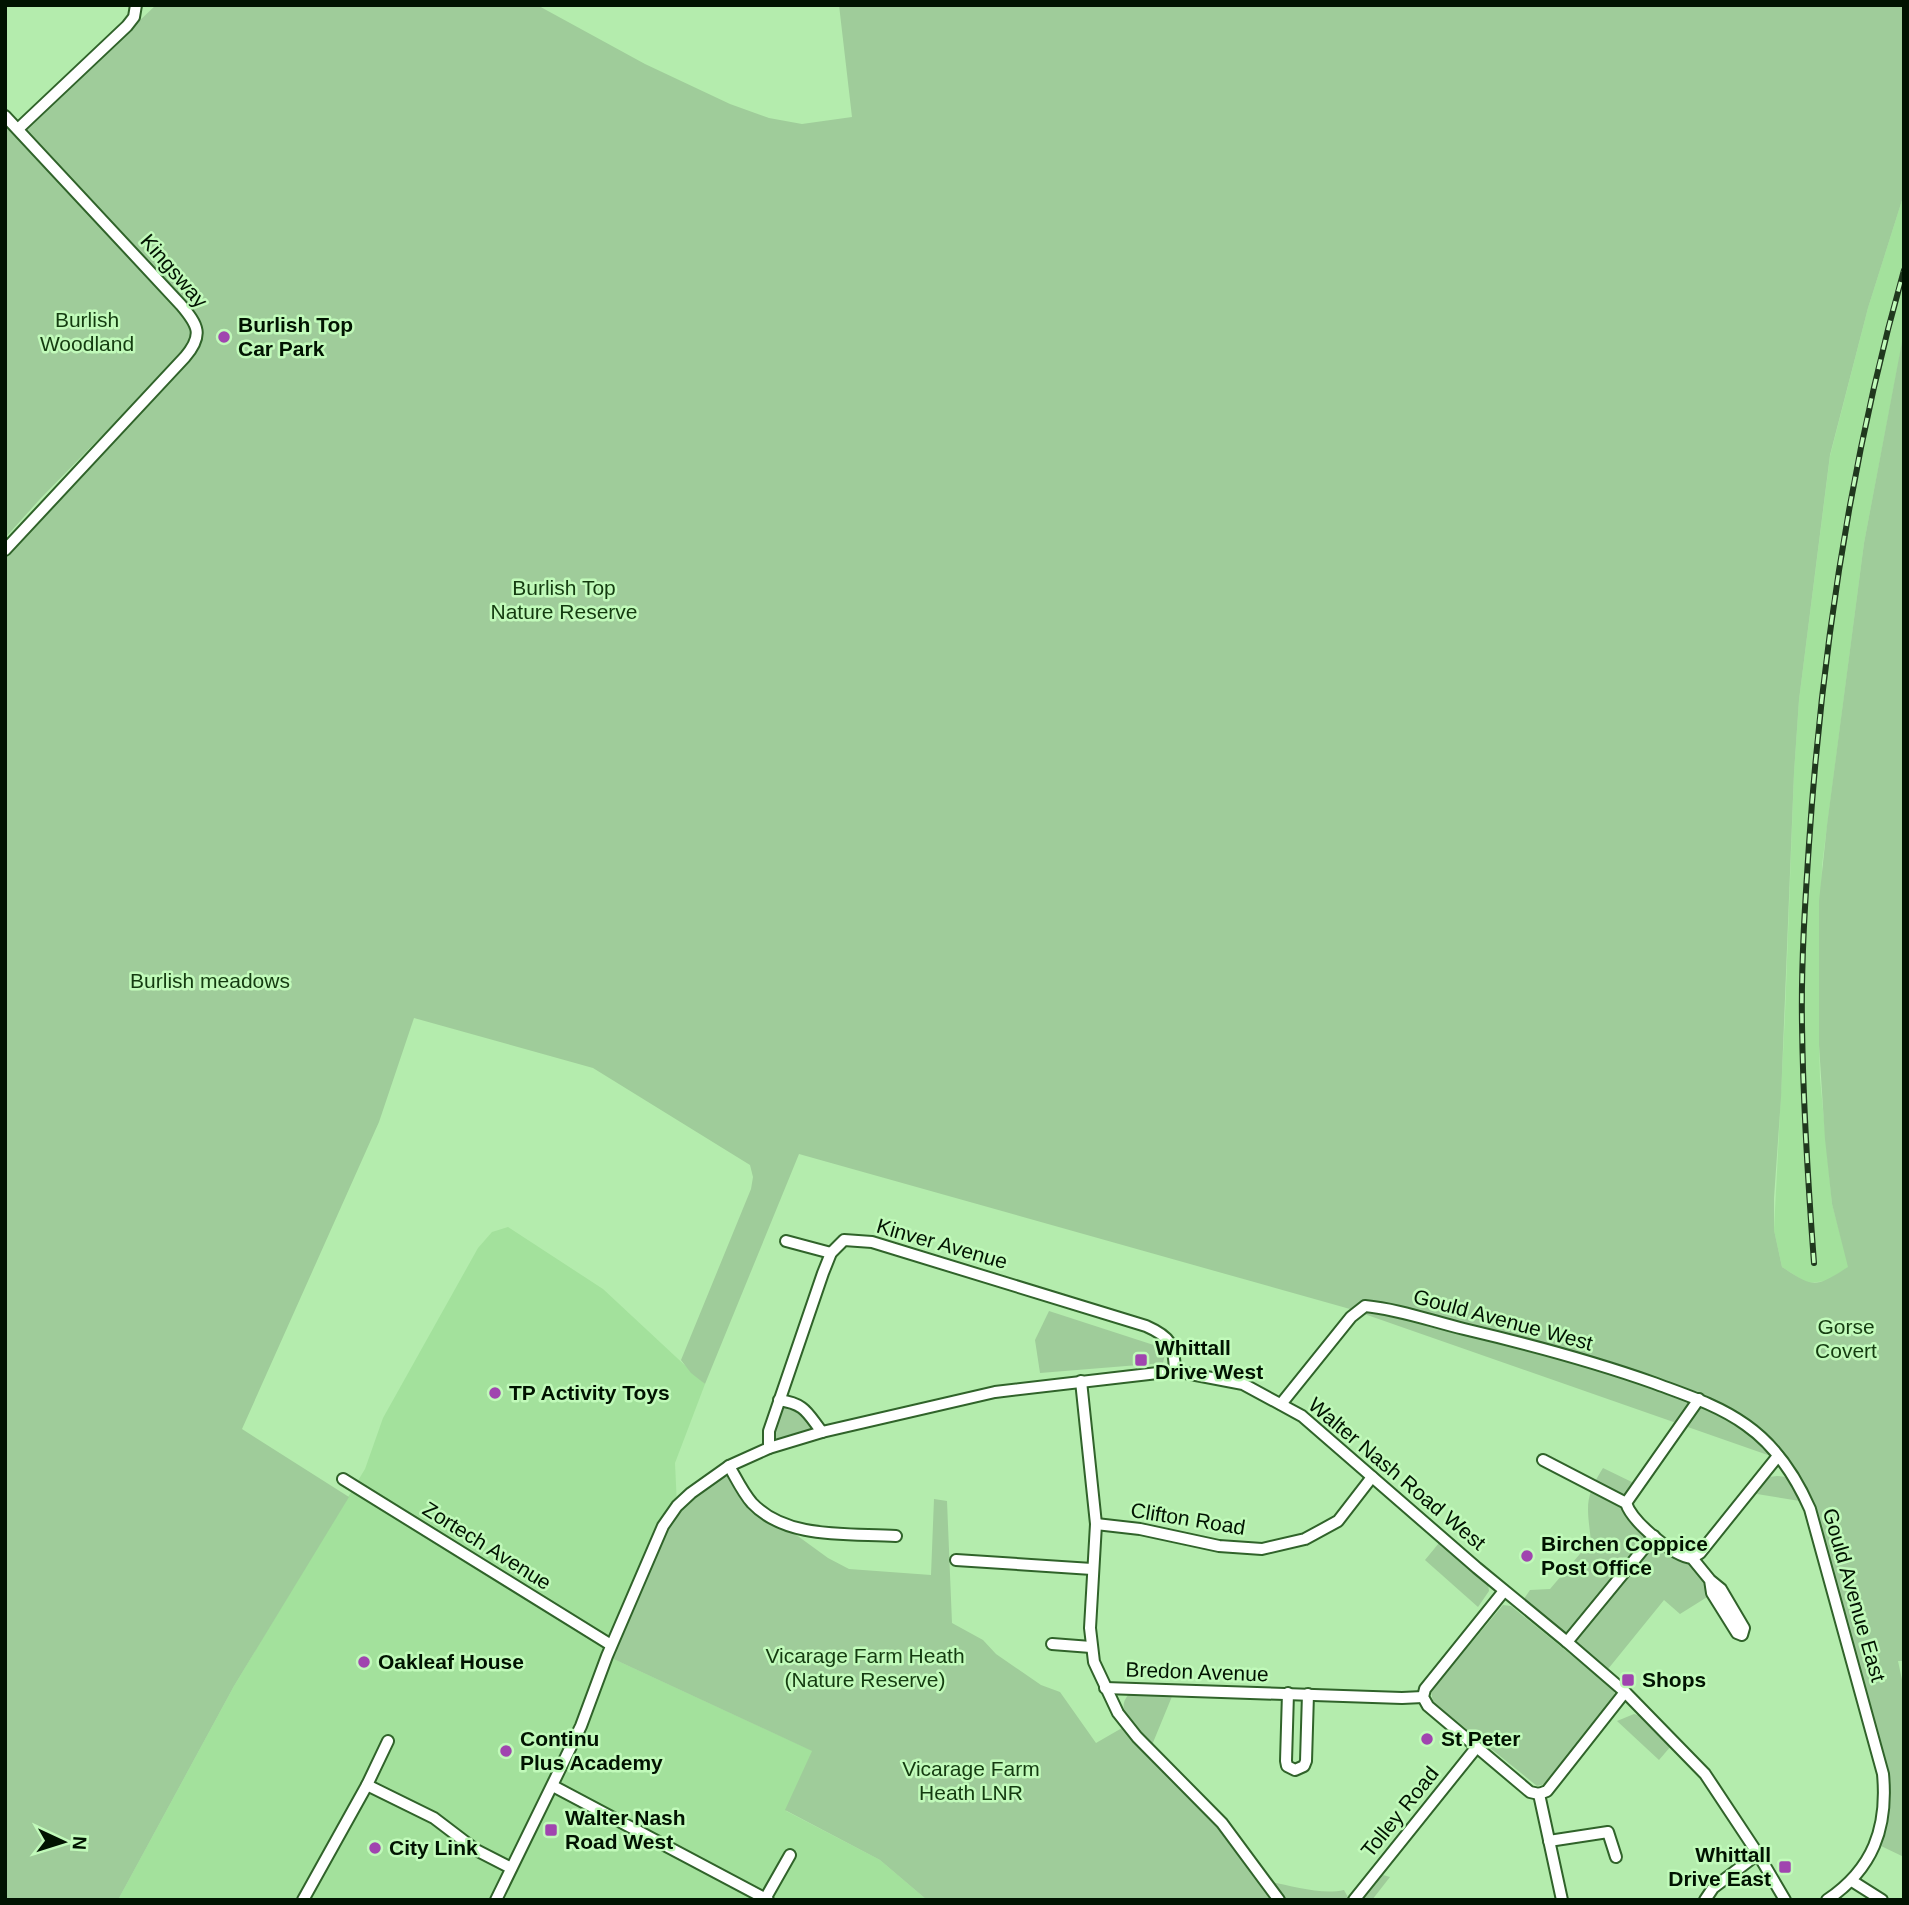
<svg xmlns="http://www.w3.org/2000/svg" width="1909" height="1905" font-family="Arial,sans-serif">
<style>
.built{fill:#a3e19c}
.green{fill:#9fcc9a}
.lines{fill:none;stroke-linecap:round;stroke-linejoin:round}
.minor-casing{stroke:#30632a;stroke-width:14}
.minor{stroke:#fff;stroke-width:10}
.rail-casing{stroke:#20381e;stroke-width:6}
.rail{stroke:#c1faba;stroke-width:3.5;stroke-dasharray:10;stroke-linecap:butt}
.poi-dot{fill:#a045af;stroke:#c1faba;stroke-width:2.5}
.labels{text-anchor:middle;stroke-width:5;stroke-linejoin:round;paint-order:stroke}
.street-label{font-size:21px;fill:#011301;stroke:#c1faba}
.park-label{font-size:21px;fill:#143b10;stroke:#c1faba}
.poi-label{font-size:21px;font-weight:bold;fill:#011301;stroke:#c1faba;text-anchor:start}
</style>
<rect width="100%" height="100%" fill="#b4ecad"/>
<g class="built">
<path d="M 1904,194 L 1904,333 L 1864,543 L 1822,865 L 1819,1045 L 1820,1078 L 1832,1204 L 1849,1267 L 1826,1281 L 1807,1283 L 1782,1267 L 1774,1230 L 1785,1015 L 1794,773 L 1799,700 L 1830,456 L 1868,308 Z"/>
<path d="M 508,1227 L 603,1289 L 705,1384 L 675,1463 L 677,1506 L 607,1656 L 813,1751 L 786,1811 L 880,1860 L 927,1900 L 118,1900 L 234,1686 L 365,1469 L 383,1418 L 478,1248 L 492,1232 Z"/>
</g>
<g class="green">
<path d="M 156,5 L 537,5 L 645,64 L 730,104 L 769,118 L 802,124 L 852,117 L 839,5 L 1904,5 L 1904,194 L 1868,308 L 1830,455 L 1799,700 L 1794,773 L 1781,1098 L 1774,1198 L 1774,1230 L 1782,1267 C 1814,1288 1815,1288 1848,1267 L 1832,1204 L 1825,1139 L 1819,1045 L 1819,901 L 1827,825 L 1864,543 L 1904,331 L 1904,1661 L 1898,1661 L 1904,1689 L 1904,1857 L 1881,1846 L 1887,1825 L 1888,1784 L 1851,1640 L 1788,1462 L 1350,1309 L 799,1154 L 705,1384 L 691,1373 L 681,1360 L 751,1189 L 753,1177 L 750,1165 L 593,1068 L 414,1018 L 379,1122 L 242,1429 L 349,1497 L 234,1686 L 118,1900 L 5,1900 L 5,559 L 200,346 L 197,326 L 202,325 L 197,316 L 24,130 Z"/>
<path d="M 5,124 L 177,307 L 193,329 L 191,342 L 173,363 L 40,499 L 5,538 Z"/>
<path d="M 1049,1311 L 1166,1349 L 1163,1363 L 1040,1373 L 1035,1340 Z"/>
<path d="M 779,1400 L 791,1402 L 822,1432 L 772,1447 Z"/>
<path d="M 729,1466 L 751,1502 L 828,1558 L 849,1569 L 931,1575 L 934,1499 L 947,1501 L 952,1623 L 983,1640 L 996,1654 L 1041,1685 L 1060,1692 L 1096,1743 L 1122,1728 L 1222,1823 L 1279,1900 L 927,1900 L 880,1860 L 785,1810 L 812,1751 L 607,1656 L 677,1506 Z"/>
<path d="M 1603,1468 L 1638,1485 L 1626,1503 L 1654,1536 L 1692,1558 L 1712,1594 L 1680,1614 L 1664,1600 L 1604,1674 L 1521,1603 L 1530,1590 L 1550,1589 L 1591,1541 C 1587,1506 1584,1498 1603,1468 Z"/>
<path d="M 1777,1476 L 1786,1477 L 1793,1485 L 1800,1501 L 1757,1494 L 1769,1477 Z"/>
<path d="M 1439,1543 L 1488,1584 L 1489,1591 L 1478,1607 L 1425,1560 Z"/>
<path d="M 1503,1605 L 1511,1606 L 1613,1689 L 1615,1694 L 1549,1783 L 1537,1786 L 1433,1702 L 1431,1691 Z"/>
<path d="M 1129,1694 L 1173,1694 L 1152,1745 C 1139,1732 1112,1712 1129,1694 Z"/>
<path d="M 1634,1714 L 1642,1716 L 1671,1746 L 1659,1760 L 1617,1721 Z"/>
<path d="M 1383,1875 L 1390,1877 L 1372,1900 L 1363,1900 Z"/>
<path d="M 1270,1882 C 1294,1886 1321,1895 1344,1890 L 1349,1899 L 1282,1900 Z"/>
</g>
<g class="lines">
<g class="minor-casing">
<g id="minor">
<path d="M 5,116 L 181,305 C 198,325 204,335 185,357 L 5,550"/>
<path d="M 18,129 L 127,26 L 134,17 L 136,5"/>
<path d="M 786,1241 L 831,1253"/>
<path d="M 1081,1381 L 1096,1524 L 1090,1628 L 1094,1662 L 1118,1713 L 1137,1737 L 1222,1823 L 1279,1900"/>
<path d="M 779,1400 C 806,1404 807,1413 822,1432"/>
<path d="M 1281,1404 L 1351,1317 L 1365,1306 C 1398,1309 1431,1321 1464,1329 C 1528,1344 1592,1361 1654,1383 C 1686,1395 1718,1405 1746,1425 C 1776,1446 1795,1475 1810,1509 L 1883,1774 C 1888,1828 1873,1869 1827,1900"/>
<path d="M 769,1448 L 769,1431 L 823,1273 L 831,1253 L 844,1240 L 872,1242 L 1146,1326 C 1171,1337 1174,1344 1175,1371"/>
<path d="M 1543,1460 L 1626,1503 C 1632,1522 1673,1556 1692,1558 L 1710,1580 L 1721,1589 L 1744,1628 L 1742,1635 L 1737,1633 L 1712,1593 L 1710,1580"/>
<path d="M 729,1466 C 736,1478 743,1493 752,1503 C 787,1540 849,1533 896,1536"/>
<path d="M 343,1479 L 611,1645"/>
<path d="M 1626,1503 L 1699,1399"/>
<path d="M 1096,1524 L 1140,1529 L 1219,1546 L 1262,1549 L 1305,1539 L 1338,1521 L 1372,1477"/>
<path d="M 1692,1558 L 1700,1553 L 1778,1456"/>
<path d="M 956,1560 L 1092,1569"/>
<path d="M 1504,1591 L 1425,1689 L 1423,1697 L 1428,1706 L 1530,1792 L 1539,1794 L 1547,1791 L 1625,1692"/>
<path d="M 1567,1642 L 1654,1536"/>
<path d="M 1052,1644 L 1091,1647"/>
<path d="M 1105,1688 L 1402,1698 L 1423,1697"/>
<path d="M 1288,1693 L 1286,1761 L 1287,1766 L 1295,1770 L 1304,1766 L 1306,1761 L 1308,1694"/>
<path d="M 367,1785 L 434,1818 L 476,1850 L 511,1868"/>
<path d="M 553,1786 L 768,1900"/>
<path d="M 1539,1794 L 1562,1900"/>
<path d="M 1549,1841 L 1608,1832 L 1616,1857"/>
<path d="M 1852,1881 L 1882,1900"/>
<path d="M 765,1899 L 790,1855"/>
<path d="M 303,1900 L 367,1785 L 388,1741"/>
<path d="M 496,1900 L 581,1726 L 607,1656 L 663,1526 L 677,1506 L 691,1493 L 729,1466 L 769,1448 L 822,1432 L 995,1392 L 1175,1371 L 1243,1384 L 1302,1416 L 1477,1568 L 1567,1642 L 1625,1692 L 1705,1774 L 1758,1854 L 1785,1900"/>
<path d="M 1354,1900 L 1476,1748"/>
<path d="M 1705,1900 L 1713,1888 L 1758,1854"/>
</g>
</g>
<use href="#minor" class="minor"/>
<g class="rail-casing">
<path id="rail" d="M 1814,1263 C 1808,1183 1803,1104 1802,1024 C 1801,964 1805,904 1809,844 C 1822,650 1851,457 1904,270"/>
</g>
<use href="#rail" class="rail"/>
</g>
<g class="poi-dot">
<circle cx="224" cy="337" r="7"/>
<rect x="1134" y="1353" width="14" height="14" rx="3.5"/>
<circle cx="495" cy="1393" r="7"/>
<circle cx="1527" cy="1556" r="7"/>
<circle cx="364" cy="1662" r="7"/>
<rect x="1621" y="1673" width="14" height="14" rx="3.5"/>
<circle cx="1427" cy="1739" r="7"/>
<circle cx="506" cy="1751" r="7"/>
<rect x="544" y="1823" width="14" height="14" rx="3.5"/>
<circle cx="375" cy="1848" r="7"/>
<rect x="1778" y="1860" width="14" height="14" rx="3.5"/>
</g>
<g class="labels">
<g class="street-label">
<text transform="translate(174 271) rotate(49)" y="7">Kingsway</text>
<text transform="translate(942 1244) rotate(16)" y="7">Kinver Avenue</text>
<text transform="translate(1503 1320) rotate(15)" y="7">Gould Avenue West</text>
<text transform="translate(1397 1474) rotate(40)" y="7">Walter Nash Road West</text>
<text transform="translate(1188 1519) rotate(9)" y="7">Clifton Road</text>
<text transform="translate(487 1546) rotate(32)" y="7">Zortech Avenue</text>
<text transform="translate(1854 1595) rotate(74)" y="7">Gould Avenue East</text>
<text transform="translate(1197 1672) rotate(2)" y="7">Bredon Avenue</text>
<text transform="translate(1400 1812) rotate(-51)" y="7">Tolley Road</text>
</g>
<g class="park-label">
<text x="87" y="327">Burlish<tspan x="87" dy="24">Woodland</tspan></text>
<text x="564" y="595">Burlish Top<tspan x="564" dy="24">Nature Reserve</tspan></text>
<text x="210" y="988">Burlish meadows</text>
<text x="1846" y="1334">Gorse<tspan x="1846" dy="24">Covert</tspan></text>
<text x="865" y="1663">Vicarage Farm Heath<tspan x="865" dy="24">(Nature Reserve)</tspan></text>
<text x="971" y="1776">Vicarage Farm<tspan x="971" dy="24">Heath LNR</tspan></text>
</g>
<g class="poi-label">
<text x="238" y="332">Burlish Top<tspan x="238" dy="24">Car Park</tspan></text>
<text x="1155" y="1355">Whittall<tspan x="1155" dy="24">Drive West</tspan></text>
<text x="509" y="1400">TP Activity Toys</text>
<text x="1541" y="1551">Birchen Coppice<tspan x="1541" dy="24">Post Office</tspan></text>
<text x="378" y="1669">Oakleaf House</text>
<text x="1642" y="1687">Shops</text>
<text x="520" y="1746">Continu<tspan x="520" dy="24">Plus Academy</tspan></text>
<text x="1441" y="1746">St Peter</text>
<text x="565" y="1825">Walter Nash<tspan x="565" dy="24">Road West</tspan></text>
<text x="389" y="1855">City Link</text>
<text x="1771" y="1862" text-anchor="end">Whittall<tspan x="1771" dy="24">Drive East</tspan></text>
</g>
</g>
<rect width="1909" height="1905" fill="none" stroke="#011301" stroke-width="14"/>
<g transform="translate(63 1842) rotate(94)" stroke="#c1faba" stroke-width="5" paint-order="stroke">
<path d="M0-5L12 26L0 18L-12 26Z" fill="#011301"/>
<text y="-10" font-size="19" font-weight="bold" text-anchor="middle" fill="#011301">N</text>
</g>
</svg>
